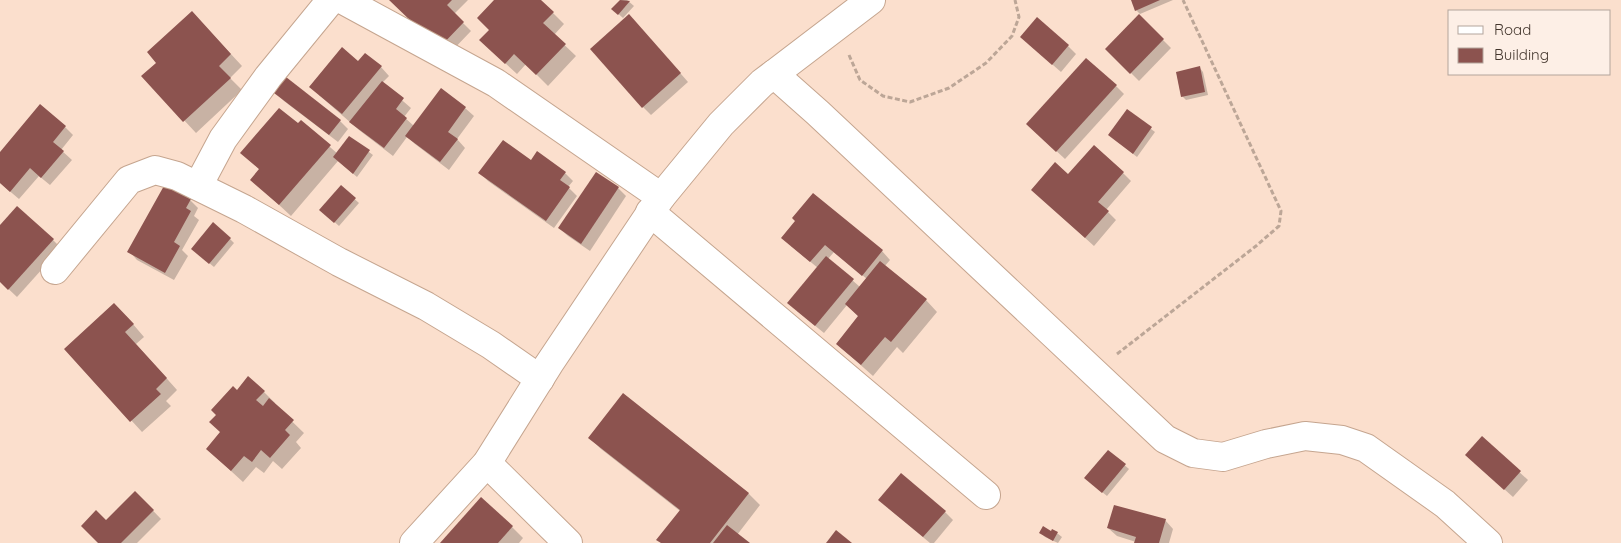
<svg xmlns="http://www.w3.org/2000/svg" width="1621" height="543" font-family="Quicksand,sans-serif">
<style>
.shadow{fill:#0003;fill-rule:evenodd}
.building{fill:#8c534f}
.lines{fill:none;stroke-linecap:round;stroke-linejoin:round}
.minor-casing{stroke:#c5a58f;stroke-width:30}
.path{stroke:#bca697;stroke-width:3;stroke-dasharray:5 2.5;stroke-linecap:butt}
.minor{stroke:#fff;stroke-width:28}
</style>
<rect width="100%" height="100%" fill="#fbdfcd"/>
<g class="shadow">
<path d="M 391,0 L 468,0 L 454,14 L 471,31 L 448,55 Z"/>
<path d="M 496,0 L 540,0 L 564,24 L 554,35 L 576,56 L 548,86 L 526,64 L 517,74 L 492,51 L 491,30 Z"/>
<path d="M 621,0 L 627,0 L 634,6 L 623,18 L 613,9 Z"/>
<path d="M 1132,0 L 1173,0 L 1140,14 L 1136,10 Z"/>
<path d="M 1139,16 L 1171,48 L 1139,81 L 1107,49 Z"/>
<path d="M 203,24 L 242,66 L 230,78 L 242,90 L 196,133 L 143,76 Z"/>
<path d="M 637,24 L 688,82 L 651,115 L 643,107 Z"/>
<path d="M 1030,45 L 1068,46 L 1076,54 L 1061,72 Z"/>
<path d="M 358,63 L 381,67 L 389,76 L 382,83 L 411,108 L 404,117 L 414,126 L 465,108 L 474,116 L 457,139 L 465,148 L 449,170 L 415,144 L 407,137 L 393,156 L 359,130 L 319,95 Z"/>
<path d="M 1199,67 L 1203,72 L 1208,95 L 1186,100 L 1182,96 Z"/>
<path d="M 1116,86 L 1124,94 L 1065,159 L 1036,132 Z"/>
<path d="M 276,93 L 340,121 L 348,129 L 338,142 L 284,101 Z"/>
<path d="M 1127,111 L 1155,132 L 1137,157 L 1114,139 Z"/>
<path d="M 301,122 L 338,154 L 350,138 L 373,155 L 357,177 L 338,161 L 291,216 L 252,180 L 260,170 L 242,153 L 298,125 Z"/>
<path d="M 65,127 L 73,135 L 61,150 L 72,160 L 50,185 L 39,176 L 19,199 L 0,183 L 0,154 Z"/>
<path d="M 531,161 L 565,173 L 573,181 L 568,187 L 577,196 L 554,228 L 488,181 L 480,173 Z"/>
<path d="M 1123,173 L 1131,181 L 1106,210 L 1116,220 L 1094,246 L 1041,198 L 1068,176 Z"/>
<path d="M 341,187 L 359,203 L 339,226 L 321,210 Z"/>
<path d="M 618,188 L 626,196 L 590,251 L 568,236 L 559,228 Z"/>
<path d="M 814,195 L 882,251 L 890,260 L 884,267 L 926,300 L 937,312 L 903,353 L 897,347 L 873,376 L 837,344 L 859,317 L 847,305 L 824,333 L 797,311 L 818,268 L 791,246 L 797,221 ZM 834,252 L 867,279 L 860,287 L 828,259 Z"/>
<path d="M 190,200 L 198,208 L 194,216 L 199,220 L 182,250 L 188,256 L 174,280 L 137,260 L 129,251 Z"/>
<path d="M 0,227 L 53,240 L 61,248 L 17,297 L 0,281 Z"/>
<path d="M 230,239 L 234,243 L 214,267 L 197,253 Z"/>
<path d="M 126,316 L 144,337 L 136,344 L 177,390 L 166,401 L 171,406 L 142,432 L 66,349 Z"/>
<path d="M 237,391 L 264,392 L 275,403 L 274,404 L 304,433 L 296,442 L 301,448 L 282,469 L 273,461 L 264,473 L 256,467 L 243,482 L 207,449 L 221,433 Z"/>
<path d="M 623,395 L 749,494 L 760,505 L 737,535 L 748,543 L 661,543 L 680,511 L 601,449 L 590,438 Z"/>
<path d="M 1482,438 L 1528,480 L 1513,497 L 1475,463 Z"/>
<path d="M 1108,451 L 1129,469 L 1107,496 L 1090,482 Z"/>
<path d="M 135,492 L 161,519 L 137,543 L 100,543 L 106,522 Z"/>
<path d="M 888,508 L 945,512 L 953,520 L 934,543 L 930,543 Z"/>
<path d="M 1165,520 L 1173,529 L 1169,543 L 1136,543 L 1136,542 L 1117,536 L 1108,528 Z"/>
<path d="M 512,527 L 523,538 L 519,543 L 442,543 Z"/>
<path d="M 1053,530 L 1062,537 L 1058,543 L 1045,537 L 1041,533 L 1051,533 Z"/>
</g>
<g class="building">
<path d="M 389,0 L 452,0 L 447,5 L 464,22 L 439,48 Z"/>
<path d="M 494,0 L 541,0 L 554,12 L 543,23 L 566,44 L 536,75 L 514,54 L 505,64 L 479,40 L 489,30 L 477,18 Z"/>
<path d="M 620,0 L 630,1 L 618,15 L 611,9 Z"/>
<path d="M 1131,0 L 1160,0 L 1135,11 Z"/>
<path d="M 192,11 L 231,54 L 219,66 L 231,78 L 183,122 L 141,76 L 156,63 L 147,52 Z"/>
<path d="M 629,14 L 681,73 L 642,108 L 590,49 Z"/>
<path d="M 1139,14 L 1164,39 L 1130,74 L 1105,49 Z"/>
<path d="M 1037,17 L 1069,45 L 1052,65 L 1020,37 Z"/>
<path d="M 342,47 L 358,61 L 365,53 L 382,66 L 342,114 L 309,87 Z"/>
<path d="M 1086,58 L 1117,85 L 1056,152 L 1026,124 Z"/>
<path d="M 1200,66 L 1205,92 L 1181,97 L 1176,72 Z"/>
<path d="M 286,77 L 341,120 L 329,135 L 274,93 Z"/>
<path d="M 382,81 L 404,98 L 396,109 L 407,118 L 384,148 L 349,122 Z"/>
<path d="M 441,88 L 466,107 L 448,132 L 458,139 L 440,162 L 405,136 Z"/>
<path d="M 40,104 L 66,126 L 53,142 L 64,151 L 41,178 L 30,168 L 10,192 L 0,183 L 0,152 Z"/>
<path d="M 279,108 L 298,123 L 301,120 L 331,145 L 279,205 L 250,180 L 259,169 L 240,153 Z"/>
<path d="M 1127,109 L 1152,127 L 1133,154 L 1108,135 Z"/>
<path d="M 349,136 L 370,150 L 353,174 L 333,157 Z"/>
<path d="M 503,140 L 531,160 L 537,151 L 566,172 L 560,180 L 570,187 L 546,221 L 478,173 Z"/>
<path d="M 1094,145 L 1124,172 L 1098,202 L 1109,211 L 1085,238 L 1031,190 L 1055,162 L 1068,174 Z"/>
<path d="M 596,172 L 619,187 L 581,244 L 558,228 Z"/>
<path d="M 165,184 L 191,199 L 186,208 L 191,211 L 174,242 L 180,246 L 165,273 L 127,252 Z"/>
<path d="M 341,185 L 356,198 L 334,223 L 319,210 Z"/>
<path d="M 813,193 L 883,250 L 862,276 L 825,245 L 810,262 L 781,238 L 795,221 L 792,218 Z"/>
<path d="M 17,206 L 54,239 L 8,290 L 0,282 L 0,225 Z"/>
<path d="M 213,222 L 231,238 L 209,264 L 191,249 Z"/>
<path d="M 826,256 L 854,279 L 815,326 L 787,303 Z"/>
<path d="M 880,261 L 927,299 L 891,342 L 885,337 L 861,365 L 836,344 L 858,316 L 845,304 Z"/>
<path d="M 114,303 L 134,324 L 125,332 L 167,378 L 156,389 L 161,394 L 130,422 L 64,349 Z"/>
<path d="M 248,376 L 265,391 L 256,400 L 263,406 L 269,398 L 294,420 L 285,430 L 290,435 L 270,458 L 261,450 L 252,462 L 244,456 L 231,471 L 206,449 L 220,432 L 209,422 L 216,415 L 211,410 L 233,386 L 237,390 Z"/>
<path d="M 623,393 L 749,493 L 710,543 L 661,543 L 656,540 L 680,510 L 588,438 Z"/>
<path d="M 1482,436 L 1521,471 L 1504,490 L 1465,455 Z"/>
<path d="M 1108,450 L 1126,464 L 1102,493 L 1084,478 Z"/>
<path d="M 901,473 L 946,511 L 923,537 L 878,500 Z"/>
<path d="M 135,491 L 154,510 L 121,543 L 98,543 L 81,526 L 96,510 L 106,520 Z"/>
<path d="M 481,497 L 513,526 L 498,543 L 440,543 Z"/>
<path d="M 1114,505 L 1166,519 L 1159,543 L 1134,543 L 1136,537 L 1107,528 Z"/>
<path d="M 727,525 L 750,543 L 713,543 Z"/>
<path d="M 1043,526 L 1051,531 L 1052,529 L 1058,532 L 1053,541 L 1039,533 Z"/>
<path d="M 836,530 L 852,543 L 826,543 Z"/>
</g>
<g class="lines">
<g class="minor-casing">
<g id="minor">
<path d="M 343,0 L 496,83 L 661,197"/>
<path d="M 774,74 L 818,113 L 1165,439 L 1193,453 L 1223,457 L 1266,444 L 1305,436 L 1342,440 L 1366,448 L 1445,504 L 1488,543"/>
<path d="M 198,186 L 223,139 L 268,77 L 331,0"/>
<path d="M 650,212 L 986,495"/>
<path d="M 55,270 L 129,180 L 155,170 L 177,176 L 244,209 L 339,262 L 426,306 L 491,345 L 540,379"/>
<path d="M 487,463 L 568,543"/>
<path d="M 414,543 L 487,463 L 549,364 L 661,197 L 721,124 L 762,83 L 871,0"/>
</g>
</g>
<g class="path">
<path d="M 849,55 L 860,80 L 883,96 L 910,102 L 949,88 L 986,63 L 1012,36 L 1019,17 L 1015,0"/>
<path d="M 1117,354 L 1256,246 L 1279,226 L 1281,211 L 1183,0"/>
</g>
<use href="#minor" class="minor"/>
</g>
<rect x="1448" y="10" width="162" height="65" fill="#fdefe6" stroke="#b3a59c"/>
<rect x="1458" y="26" width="25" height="8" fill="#ffffff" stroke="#b3a59c"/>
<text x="1494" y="35" font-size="15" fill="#43362d">Road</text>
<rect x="1458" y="48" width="25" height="15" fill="#8c534f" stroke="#b3a59c"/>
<text x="1494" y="60" font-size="15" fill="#43362d">Building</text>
</svg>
